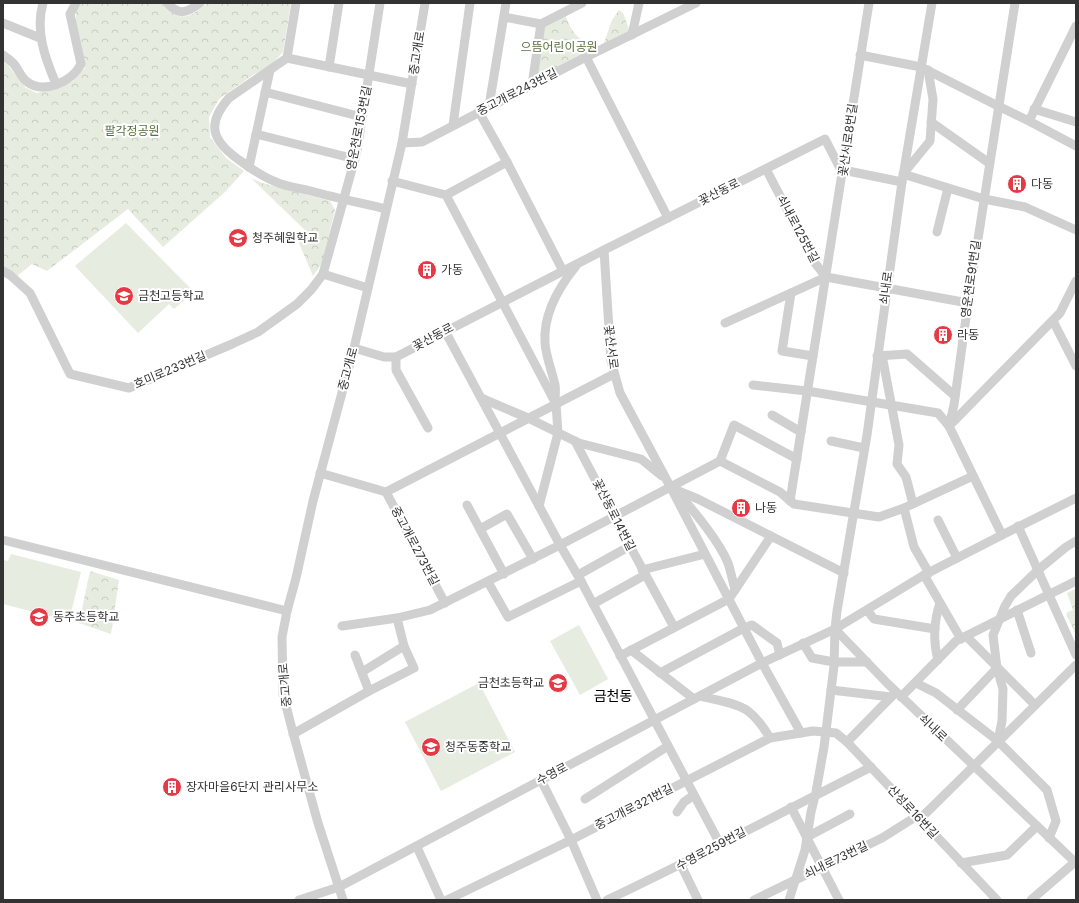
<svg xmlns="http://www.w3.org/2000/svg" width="1079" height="903" font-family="Inter,'Noto Sans KR',sans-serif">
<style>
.green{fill:#e6ecdf}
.forest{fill:url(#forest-crowns)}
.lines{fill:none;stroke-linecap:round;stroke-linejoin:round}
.minor{stroke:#d0d0d0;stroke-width:9}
.labels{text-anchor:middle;stroke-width:4;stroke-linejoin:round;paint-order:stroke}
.park-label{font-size:12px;fill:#56703f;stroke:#fff}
.street-label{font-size:12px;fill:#333;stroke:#fff}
.poi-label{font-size:12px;fill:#333;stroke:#fff;text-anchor:start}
.quarter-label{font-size:14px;fill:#000;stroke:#fff}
</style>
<defs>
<pattern id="forest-crowns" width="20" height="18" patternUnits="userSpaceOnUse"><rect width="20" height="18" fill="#e6ecdf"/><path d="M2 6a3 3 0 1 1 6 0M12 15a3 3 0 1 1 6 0" fill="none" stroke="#c6cbc0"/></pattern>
</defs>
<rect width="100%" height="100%" fill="#fff"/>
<g class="green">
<path d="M 126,223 L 194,292 L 174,309 L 169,304 L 138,333 L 75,266 Z"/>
<path d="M 11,554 L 81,572 L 69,621 L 3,604 L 3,567 L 4,560 L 8,561 Z"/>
<path d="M 579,625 L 608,679 L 580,695 L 550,641 Z"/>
<path d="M 479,683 L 515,752 L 441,791 L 405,722 Z"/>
</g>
<g class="forest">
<path d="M 81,3 L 161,3 C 179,22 188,20 207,3 L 291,3 L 283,52 L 271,65 L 253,75 L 219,99 L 209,117 L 210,137 L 226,158 L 244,171 L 225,192 L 163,247 L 128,209 L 47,271 L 32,264 L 17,276 L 3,268 L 3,59 L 26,88 L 37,93 L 73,81 L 85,68 L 76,22 L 76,12 Z"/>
<path d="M 619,10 L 623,13 L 631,34 L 533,83 L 542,24 L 564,13 C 573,33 575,39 597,47 L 604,43 L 612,20 Z"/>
<path d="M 251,178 L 262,183 L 330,201 L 335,210 L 322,263 L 313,276 L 299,243 L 308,233 Z"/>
<path d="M 90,571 L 119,580 L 111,634 L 79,623 Z"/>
<path d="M 1076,589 L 1076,636 L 1066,613 L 1073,610 L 1067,593 Z"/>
</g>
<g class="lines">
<g class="minor">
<path d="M 43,3 C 35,31 45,58 56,84"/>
<path d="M 167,3 C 179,16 187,13 200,3"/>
<path d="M 296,3 L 287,58 L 229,98 C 204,126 214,143 242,162 C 253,170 263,177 276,182 C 287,187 300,188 311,191 C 336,198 361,203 386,209"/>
<path d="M 504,17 L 541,24 L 582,3"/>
<path d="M 3,23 L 40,38"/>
<path d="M 632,35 L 639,3"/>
<path d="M 3,55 C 6,57 10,60 13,63 C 18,68 20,76 26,81 C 43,95 72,82 81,64 L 70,14 L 76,3"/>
<path d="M 860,55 L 921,67 L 998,106 L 1029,121 L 1076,146"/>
<path d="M 586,57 L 668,218"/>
<path d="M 287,58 L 412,84"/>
<path d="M 329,67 L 339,3"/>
<path d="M 928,70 L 933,99 L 930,141 L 903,174 L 984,199 L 1025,207 L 1076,230"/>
<path d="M 532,85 L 541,24"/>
<path d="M 265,92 L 362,117"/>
<path d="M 489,106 L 506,3"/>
<path d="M 1034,109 L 1076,122"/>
<path d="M 479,112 L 507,162 L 563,271"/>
<path d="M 1029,121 L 1076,26"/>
<path d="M 931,122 L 989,163"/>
<path d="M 453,125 L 470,3"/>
<path d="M 256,134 L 355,159"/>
<path d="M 402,143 L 422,142 L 586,57 L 696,3"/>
<path d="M 249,167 L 270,70"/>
<path d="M 766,169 L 815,263 L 826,277 L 968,303"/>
<path d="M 843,170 L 902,182"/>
<path d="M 392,181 L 446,195 L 556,404 L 558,433 L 539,506"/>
<path d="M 446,195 L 507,162"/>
<path d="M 937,232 L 948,188"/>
<path d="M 604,250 L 611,361 L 620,393 L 671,488 L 762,663 L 801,733"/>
<path d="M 3,271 L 10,275 L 30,293 L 70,374 L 129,388 L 232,344 L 258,332 L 297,304 L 311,290 L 323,274 L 357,151 L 380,3"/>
<path d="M 323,274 L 368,288"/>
<path d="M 791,293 L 782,351 L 813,356"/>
<path d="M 1053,321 L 1076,366"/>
<path d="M 725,323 L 826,277"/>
<path d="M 445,331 L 560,545 L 581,581 L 720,844"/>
<path d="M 354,348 L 384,357 L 396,357 L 604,250 L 825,139 L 843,174"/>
<path d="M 882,355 L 899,445 L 897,464 L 906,477 L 913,504"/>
<path d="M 877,356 L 907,354 L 955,396"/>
<path d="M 396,357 L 396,370 L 428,428"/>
<path d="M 753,385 L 807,391 L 938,413 L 949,426 L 1002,535"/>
<path d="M 481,398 L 528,418 L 579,443 L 641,459 L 662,476"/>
<path d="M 555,401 C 555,396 556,390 555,385 C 552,371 546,357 545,343 C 543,315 559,287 576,266"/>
<path d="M 772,415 L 801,432"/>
<path d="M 949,426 L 954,405 L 968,303 L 1015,3"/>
<path d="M 949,426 L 1060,313 L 1076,281"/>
<path d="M 575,441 L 630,546 L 674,627"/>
<path d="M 831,441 L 864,448"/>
<path d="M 720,461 L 734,425 L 797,459"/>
<path d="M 320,473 L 386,492 L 445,603"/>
<path d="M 671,488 L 698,499 L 844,573"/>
<path d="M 386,492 L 614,374"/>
<path d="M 678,494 C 693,509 720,543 728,563 C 731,572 733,582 735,590"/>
<path d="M 790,501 L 869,3"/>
<path d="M 467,505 L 504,574"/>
<path d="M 904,508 L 914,547 L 929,573"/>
<path d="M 938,520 L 957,558"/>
<path d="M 1018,526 L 1076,655"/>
<path d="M 480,529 L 507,514 L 533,559"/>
<path d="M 3,540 L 287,611"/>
<path d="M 642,570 L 705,554"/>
<path d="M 578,575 L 630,546"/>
<path d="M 924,575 L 961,639"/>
<path d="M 488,582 L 508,617 L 581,581"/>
<path d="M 593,604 L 645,575"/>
<path d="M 867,610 L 874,619 L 935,629"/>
<path d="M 1017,610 L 1031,653"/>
<path d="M 342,626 L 397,618 L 430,610 L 560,545 L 720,461 L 780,492 L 794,504 L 879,517 L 904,508 L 973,476"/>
<path d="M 835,629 L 887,683 L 1076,863"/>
<path d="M 966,636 L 1035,705"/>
<path d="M 803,643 L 812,658 L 834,662 L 867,662"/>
<path d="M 631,650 L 694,699"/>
<path d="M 355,655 L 369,691"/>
<path d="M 620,656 L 729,599 L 771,536"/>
<path d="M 938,660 C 933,641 934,621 940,603"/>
<path d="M 362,672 L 404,646"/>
<path d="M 660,673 L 744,628 L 752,625 L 777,643 L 780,655"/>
<path d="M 916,683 L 936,693 L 998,741 L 1047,790 L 1056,821 L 1049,838"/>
<path d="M 831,690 L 891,697"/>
<path d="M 700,696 C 714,700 735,702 748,711 C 757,718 764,728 770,738"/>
<path d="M 901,697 L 956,641 L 1076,581"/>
<path d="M 957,710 L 997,668"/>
<path d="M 293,734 L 369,691 L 414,668 L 404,646 L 397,618"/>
<path d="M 998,741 L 1002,721 L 1003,689 L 997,668 L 993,635 L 1005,606 L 1011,596 L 1038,570 L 1066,547 L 1076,541"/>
<path d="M 847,742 L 896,692"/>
<path d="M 541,780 L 571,840 L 597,900"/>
<path d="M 585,799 L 668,746"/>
<path d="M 791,807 L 839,900"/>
<path d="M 677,812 L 684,802 L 694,795"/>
<path d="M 920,819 L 1076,665"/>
<path d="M 807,837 L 850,814"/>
<path d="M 417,847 L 441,900"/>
<path d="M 961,863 L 1007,855 L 1037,826"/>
<path d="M 681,865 L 698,900"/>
<path d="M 299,900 L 339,887 L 762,663 L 835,629 L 924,575 L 1002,535 L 1076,498"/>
<path d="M 343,900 L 318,823 L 292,729 L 283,694 L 282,637 L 287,611 L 296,578 L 313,501 L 354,348 L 402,143 L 425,3"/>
<path d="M 447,900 L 571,840 L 770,738 L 813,731 L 836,733 L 847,742 L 997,900"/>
<path d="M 607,900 C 696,858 783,812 871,767"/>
<path d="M 754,900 L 882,838 L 917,816"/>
<path d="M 789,900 L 805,850 L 811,812 L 816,792 L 824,747 L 834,666 L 835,629 L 837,611 L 867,435 L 902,182 L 932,3"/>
<path d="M 1031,900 L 1075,862"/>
</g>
</g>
<defs>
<g id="building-disc" transform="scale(1)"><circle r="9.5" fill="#e63946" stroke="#fff"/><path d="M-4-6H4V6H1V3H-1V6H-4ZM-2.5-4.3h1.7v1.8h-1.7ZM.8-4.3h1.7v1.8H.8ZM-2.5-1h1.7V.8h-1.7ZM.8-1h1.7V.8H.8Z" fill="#fff"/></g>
<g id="school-disc" transform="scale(1)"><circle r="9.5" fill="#e63946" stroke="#fff"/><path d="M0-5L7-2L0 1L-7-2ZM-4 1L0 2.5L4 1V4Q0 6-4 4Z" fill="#fff"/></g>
</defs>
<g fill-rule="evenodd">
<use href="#building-disc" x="1017" y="184"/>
<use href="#school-disc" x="238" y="238"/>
<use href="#building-disc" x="427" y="270"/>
<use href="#school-disc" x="124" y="296"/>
<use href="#building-disc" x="943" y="335"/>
<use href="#building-disc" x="741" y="508"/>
<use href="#school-disc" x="39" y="617"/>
<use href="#school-disc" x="558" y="683"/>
<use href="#school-disc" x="431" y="747"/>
<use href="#building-disc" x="172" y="787"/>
</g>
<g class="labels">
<g class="park-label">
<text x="559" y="51">으뜸어린이공원</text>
<text x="132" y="135">팔각정공원</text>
</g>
<g class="street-label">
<text transform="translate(417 53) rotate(-81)" y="4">중고개로</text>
<text transform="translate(517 92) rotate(-27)" y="4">중고개로243번길</text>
<text transform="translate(359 128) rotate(-79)" y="4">영운천로153번길</text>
<text transform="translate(848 140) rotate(-82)" y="4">꽃산서로8번길</text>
<text transform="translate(719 192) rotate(-27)" y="4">꽃산동로</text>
<text transform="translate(798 229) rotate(62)" y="4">쇠내로125번길</text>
<text transform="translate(971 279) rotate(-82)" y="4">영운천로91번길</text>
<text transform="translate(886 288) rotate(-82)" y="4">쇠내로</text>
<text transform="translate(433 337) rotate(-28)" y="4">꽃산동로</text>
<text transform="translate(611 347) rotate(83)" y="4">꽃산서로</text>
<text transform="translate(348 369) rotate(-75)" y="4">중고개로</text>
<text transform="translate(170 370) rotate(-23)" y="4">호미로233번길</text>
<text transform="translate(614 515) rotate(63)" y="4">꽃산동로14번길</text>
<text transform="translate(415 546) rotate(62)" y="4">중고개로273번길</text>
<text transform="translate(285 685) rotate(-95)" y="4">중고개로</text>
<text transform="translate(933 728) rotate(44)" y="4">쇠내로</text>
<text transform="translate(552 774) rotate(-28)" y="4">수영로</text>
<text transform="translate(634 807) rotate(-27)" y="4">중고개로321번길</text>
<text transform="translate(913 812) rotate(47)" y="4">산성로16번길</text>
<text transform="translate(711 849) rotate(-28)" y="4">수영로259번길</text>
<text transform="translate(836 860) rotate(-26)" y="4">쇠내로73번길</text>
</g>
<g class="poi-label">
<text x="1031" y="188">다동</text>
<text x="252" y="242">청주혜원학교</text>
<text x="441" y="274">가동</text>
<text x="138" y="300">금천고등학교</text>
<text x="957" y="339">라동</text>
<text x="755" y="512">나동</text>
<text x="53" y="621">동주초등학교</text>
<text x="544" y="687" text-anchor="end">금천초등학교</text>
<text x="445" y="751">청주동중학교</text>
<text x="186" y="791">장자마을6단지 관리사무소</text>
</g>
<g class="quarter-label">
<text x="613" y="701">금천동</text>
</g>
</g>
<rect width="1079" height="903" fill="none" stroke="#333333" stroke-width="8"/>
</svg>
